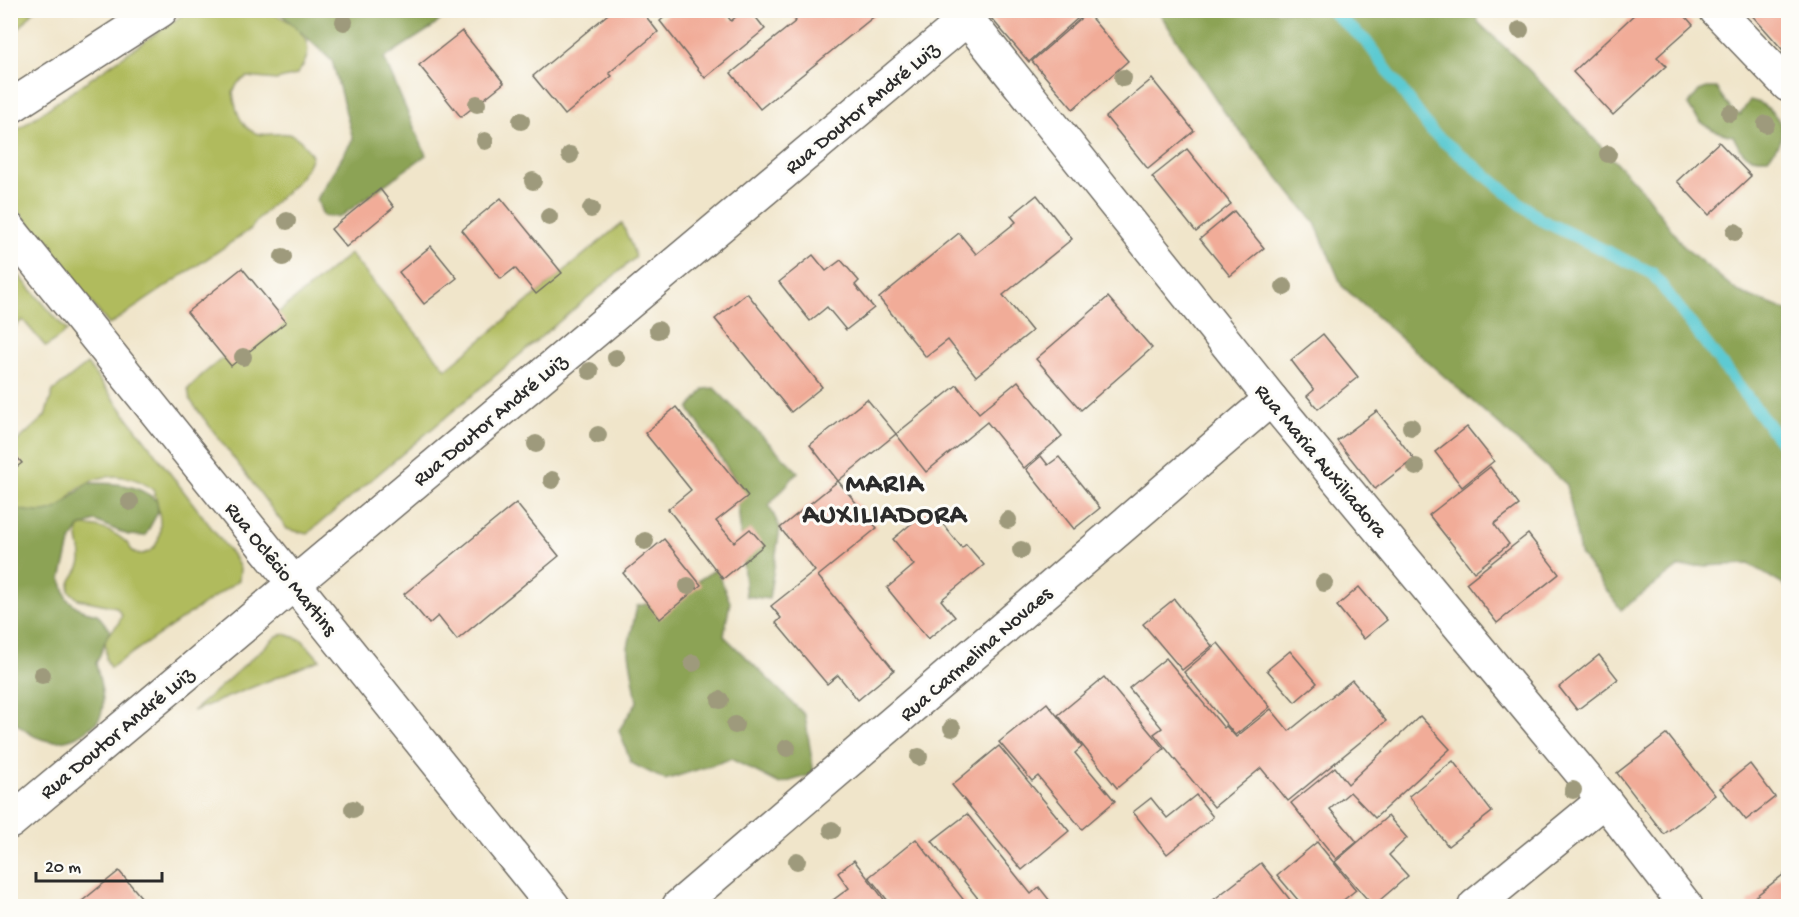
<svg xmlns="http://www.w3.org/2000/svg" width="1799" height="917" font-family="'Gochi Hand',sans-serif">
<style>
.green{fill:#b0bb5d;stroke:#6e7344;stroke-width:1.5}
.forest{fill:#8ca354;stroke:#5c6740;stroke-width:1.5}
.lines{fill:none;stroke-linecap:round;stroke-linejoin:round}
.stream{stroke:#5dcad2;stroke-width:12}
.building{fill:#f1ac98}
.street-casing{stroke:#706c63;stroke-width:36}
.street{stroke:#fff;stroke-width:33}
.tree{fill:#9e9a7c}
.labels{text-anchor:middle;stroke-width:6;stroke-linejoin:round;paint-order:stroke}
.street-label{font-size:21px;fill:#2b2b2b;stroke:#fdfcf7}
.district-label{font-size:27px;font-weight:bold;letter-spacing:1.5px;fill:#2b2b2b;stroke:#fdfcf7}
</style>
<rect width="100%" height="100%" fill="#fdfcf7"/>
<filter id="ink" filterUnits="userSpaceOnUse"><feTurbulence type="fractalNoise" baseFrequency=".0167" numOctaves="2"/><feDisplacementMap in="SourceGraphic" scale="12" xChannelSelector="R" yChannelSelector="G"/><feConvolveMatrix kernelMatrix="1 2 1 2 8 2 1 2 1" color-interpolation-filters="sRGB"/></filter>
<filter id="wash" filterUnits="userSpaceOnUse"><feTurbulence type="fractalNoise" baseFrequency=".008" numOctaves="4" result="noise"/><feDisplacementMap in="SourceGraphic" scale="24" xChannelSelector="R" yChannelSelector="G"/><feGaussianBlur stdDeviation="1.35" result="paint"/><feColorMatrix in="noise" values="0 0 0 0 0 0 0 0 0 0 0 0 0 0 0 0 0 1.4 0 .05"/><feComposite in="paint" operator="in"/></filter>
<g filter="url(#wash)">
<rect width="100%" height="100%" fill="#f0e5ca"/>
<g class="green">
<path d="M 11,10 L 34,11 L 11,38 L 10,11 Z"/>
<path d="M 188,11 C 225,11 276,0 302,34 C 313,49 307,62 296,75 L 276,80 L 247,77 L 238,83 L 233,92 C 235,108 241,131 260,134 C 269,136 279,132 289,134 C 300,137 306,147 312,156 C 301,189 268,201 251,229 L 109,325 L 11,202 L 10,135 Z"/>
<path d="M 622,223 L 636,257 L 307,534 L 287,529 L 190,400 L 188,389 L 203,374 L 350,254 L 446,369 Z"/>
<path d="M 10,265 L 67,331 L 46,347 L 23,320 L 11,330 Z"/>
<path d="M 87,364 L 236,560 L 240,569 L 239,580 L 110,668 L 106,659 L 105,638 L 118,624 L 122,615 L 116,607 L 78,599 L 69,591 C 69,578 76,576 80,565 C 85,553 74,541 79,527 C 94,523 114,531 126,542 C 129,545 131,551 135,553 C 139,555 144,554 148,552 C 167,542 159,508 154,491 C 131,469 89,472 69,498 C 66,503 63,509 59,514 L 11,515 L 11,447 L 45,416 L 53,391 Z"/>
<path d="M 285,634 L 302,640 L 320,660 L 193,711 L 277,636 Z"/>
</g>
<g class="forest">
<path d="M 278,11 L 450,11 L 433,27 L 384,58 L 426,155 L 340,217 L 323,216 L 317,199 L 353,139 L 332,61 Z"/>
<path d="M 1158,11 L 1473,11 L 1479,23 L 1529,70 L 1644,192 L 1684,247 L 1737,291 L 1788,311 L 1788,588 L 1749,564 L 1678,567 L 1621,610 L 1580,554 L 1567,485 L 1342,286 L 1315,223 L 1225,113 Z"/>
<path d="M 1707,88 L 1716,88 L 1732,111 L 1740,115 L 1750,100 C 1766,103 1785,119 1781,137 C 1780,144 1773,152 1768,158 C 1747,159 1742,155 1733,136 C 1712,132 1699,124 1688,105 L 1699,91 Z"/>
<path d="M 714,388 L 798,472 L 769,505 L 780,528 L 769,599 L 746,596 L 736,481 L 689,409 L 704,389 Z"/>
<path d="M 88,483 C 114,483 137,483 157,501 L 158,512 L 145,536 L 128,535 L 95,521 L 79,527 L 70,543 L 61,579 L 67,599 L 81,610 L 97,614 L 110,630 C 104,641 103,651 96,663 C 99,680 108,703 99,719 C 95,725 86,731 81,734 C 53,749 31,739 11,718 L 11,508 C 57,518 55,510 88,483 Z"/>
<path d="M 716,569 L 730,602 L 724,636 L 805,715 L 814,774 L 780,784 L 731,759 L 665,780 L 631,763 L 619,730 L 637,702 L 628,647 L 637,606 L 671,598 Z"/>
</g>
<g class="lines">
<path class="stream" d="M 1330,10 L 1366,41 L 1432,132 L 1541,220 L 1652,273 L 1788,451"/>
</g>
<g id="blocks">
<g class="building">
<path d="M 613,10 L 641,10 L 658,32 L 609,73 L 612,76 L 565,115 L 533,76 Z"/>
<path d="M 673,10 L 723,10 L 731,21 L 744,10 L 750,10 L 765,29 L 705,78 L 660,21 Z"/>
<path d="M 787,10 L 882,10 L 760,109 L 731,73 L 796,21 Z"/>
<path d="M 999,10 L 1087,10 L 1029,62 L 991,18 Z"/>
<path d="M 1639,10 L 1680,10 L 1693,25 L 1657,57 L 1666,66 L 1613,115 L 1573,72 Z"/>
<path d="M 1747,10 L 1788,10 L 1788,56 L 1768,33 Z"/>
<path d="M 1087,13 L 1128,61 L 1073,109 L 1032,61 Z"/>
<path d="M 462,31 L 504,83 L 461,117 L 419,65 Z"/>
<path d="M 1152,79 L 1194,131 L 1148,169 L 1106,117 Z"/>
<path d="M 1719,142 L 1751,176 L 1709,215 L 1677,181 Z"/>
<path d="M 1187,149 L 1231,204 L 1196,232 L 1152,177 Z"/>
<path d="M 380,189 L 394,207 L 346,247 L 331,229 Z"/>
<path d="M 1037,195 L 1072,239 L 1003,295 L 1032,331 L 976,376 L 948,340 L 926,357 L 879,298 L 959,233 L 976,254 L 1016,222 L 1011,216 Z"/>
<path d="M 501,198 L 562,273 L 536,294 L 515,268 L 501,279 L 462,230 Z"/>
<path d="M 1234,211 L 1264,248 L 1230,276 L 1200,239 Z"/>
<path d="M 431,246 L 457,278 L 424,304 L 399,272 Z"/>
<path d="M 813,255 L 826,271 L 841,260 L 859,281 L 855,285 L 874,308 L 846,330 L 827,307 L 810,321 L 779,282 Z"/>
<path d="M 242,268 L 286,322 L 231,366 L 187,312 Z"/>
<path d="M 747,293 L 822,387 L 791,412 L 715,319 Z"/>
<path d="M 1108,297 L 1152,348 L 1081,410 L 1036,359 Z"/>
<path d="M 1323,334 L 1358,377 L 1318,409 L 1307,396 L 1314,390 L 1291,360 Z"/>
<path d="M 1018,381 L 1062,436 L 1024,468 L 987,422 L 926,472 L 896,434 L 838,481 L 810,445 L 867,399 L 896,434 L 957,385 L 979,413 Z"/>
<path d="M 676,407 L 748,496 L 716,521 L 734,542 L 750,529 L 764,545 L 723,579 L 668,509 L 691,490 L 645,433 Z"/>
<path d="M 1377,411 L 1414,459 L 1375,489 L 1337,441 Z"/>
<path d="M 1467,427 L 1494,461 L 1462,487 L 1435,452 Z"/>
<path d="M 10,449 L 22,463 L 10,472 Z"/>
<path d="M 1041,456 L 1048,465 L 1059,457 L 1100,508 L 1074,529 L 1026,469 Z"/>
<path d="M 1490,467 L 1519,505 L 1494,524 L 1509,544 L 1474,572 L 1429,515 Z"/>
<path d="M 838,481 L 877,528 L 818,576 L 894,670 L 858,700 L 838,675 L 827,684 L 776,623 L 781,618 L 771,606 L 815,571 L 780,528 Z"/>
<path d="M 516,503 L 559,556 L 457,640 L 438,616 L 429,624 L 404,594 Z"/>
<path d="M 930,508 L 962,548 L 966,544 L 984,565 L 941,600 L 955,617 L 928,639 L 887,588 L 914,565 L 893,539 Z"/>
<path d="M 1528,534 L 1559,574 L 1497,623 L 1466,583 Z"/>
<path d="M 664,539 L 701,585 L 660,619 L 623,573 Z"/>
<path d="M 1359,587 L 1387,620 L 1364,639 L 1337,606 Z"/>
<path d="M 1174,599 L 1212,646 L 1182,670 L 1143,624 Z"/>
<path d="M 1218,643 L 1270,707 L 1235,735 L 1184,672 Z"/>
<path d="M 1290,651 L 1317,683 L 1295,702 L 1267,670 Z"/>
<path d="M 1599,655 L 1618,679 L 1577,710 L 1559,687 Z"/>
<path d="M 1166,658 L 1224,728 L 1226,726 L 1236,737 L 1271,709 L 1289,731 L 1352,680 L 1386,721 L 1288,801 L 1261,768 L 1214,807 L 1154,734 L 1162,728 L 1129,688 Z"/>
<path d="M 1104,677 L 1164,749 L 1117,788 L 1058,715 Z"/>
<path d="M 1047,703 L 1082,747 L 1075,753 L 1115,801 L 1082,829 L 1038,776 L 1032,781 L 999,742 Z"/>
<path d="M 1420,716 L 1450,749 L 1375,818 L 1350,792 L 1330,809 L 1357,842 L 1336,859 L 1291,803 L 1335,767 L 1348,784 Z"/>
<path d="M 1667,734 L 1715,795 L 1664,834 L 1617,773 Z"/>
<path d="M 999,746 L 1069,831 L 1022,870 L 952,785 Z"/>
<path d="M 1453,761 L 1492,812 L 1448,846 L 1409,796 Z"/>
<path d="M 1750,764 L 1775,797 L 1746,820 L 1720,788 Z"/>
<path d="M 1196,795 L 1213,817 L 1167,854 L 1133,812 L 1151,798 L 1167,818 Z"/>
<path d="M 967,814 L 1031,894 L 1039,887 L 1054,906 L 984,906 L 932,841 Z"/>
<path d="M 1388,816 L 1407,838 L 1389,855 L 1408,876 L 1373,906 L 1335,862 Z"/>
<path d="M 916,839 L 966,903 L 962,906 L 892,906 L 869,877 Z"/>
<path d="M 1317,842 L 1356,890 L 1336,906 L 1303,906 L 1277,875 Z"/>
<path d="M 854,860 L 889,906 L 825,906 L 849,888 L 838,873 Z"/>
<path d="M 1261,863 L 1295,906 L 1217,906 L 1212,901 Z"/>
<path d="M 119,871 L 141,897 L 135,902 L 139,906 L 76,906 Z"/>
<path d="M 1788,871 L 1788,905 L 1750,906 L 1747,903 Z"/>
</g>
</g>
</g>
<g filter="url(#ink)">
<use href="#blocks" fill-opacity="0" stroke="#706c63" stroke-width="1.5"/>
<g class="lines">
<g class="street-casing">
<g id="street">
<path d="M 960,10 L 1271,399 L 1604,800 L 1686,906"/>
<path d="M 1716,10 L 1788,85"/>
<path d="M 10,107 L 161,10"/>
<path d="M 10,230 L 553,906"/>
<path d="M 10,822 L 968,18"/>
<path d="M 679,906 L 1271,399"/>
<path d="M 1475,906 L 1604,800"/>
</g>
</g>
<use href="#street" class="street"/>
</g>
<g class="tree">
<circle cx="344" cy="22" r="9"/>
<circle cx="1520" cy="30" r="9"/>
<circle cx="1123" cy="78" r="9"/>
<circle cx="477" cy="104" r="9"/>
<circle cx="1730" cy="113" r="9"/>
<circle cx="521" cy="121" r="9"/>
<circle cx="1766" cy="124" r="9"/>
<circle cx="485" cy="141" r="9"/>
<circle cx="1608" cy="154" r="9"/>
<circle cx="570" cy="155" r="9"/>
<circle cx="533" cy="181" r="9"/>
<circle cx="591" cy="209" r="9"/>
<circle cx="549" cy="217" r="9"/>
<circle cx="287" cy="221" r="9"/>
<circle cx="1735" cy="232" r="9"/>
<circle cx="283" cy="257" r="9"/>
<circle cx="1284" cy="287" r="9"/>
<circle cx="658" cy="330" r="9"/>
<circle cx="243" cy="357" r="9"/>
<circle cx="616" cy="358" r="9"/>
<circle cx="590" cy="371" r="9"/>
<circle cx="1411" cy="427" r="9"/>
<circle cx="598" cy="435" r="9"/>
<circle cx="536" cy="444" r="9"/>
<circle cx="1416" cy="467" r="9"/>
<circle cx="552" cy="480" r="9"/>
<circle cx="130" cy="502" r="9"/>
<circle cx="1008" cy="520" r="9"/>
<circle cx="645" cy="541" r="9"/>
<circle cx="1021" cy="550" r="9"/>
<circle cx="1324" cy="583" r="9"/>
<circle cx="688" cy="586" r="9"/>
<circle cx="693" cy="663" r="9"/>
<circle cx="42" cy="675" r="9"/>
<circle cx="720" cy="700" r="9"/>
<circle cx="735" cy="725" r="9"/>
<circle cx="952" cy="728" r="9"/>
<circle cx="787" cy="748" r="9"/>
<circle cx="919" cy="757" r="9"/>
<circle cx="1573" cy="790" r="9"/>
<circle cx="353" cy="809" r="9"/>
<circle cx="832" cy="830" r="9"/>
<circle cx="797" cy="861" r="9"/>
</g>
</g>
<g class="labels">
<g class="street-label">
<text transform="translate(861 107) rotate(-40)" y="7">Rua Doutor André Luiz</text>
<text transform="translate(489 419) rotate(-40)" y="7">Rua Doutor André Luiz</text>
<text transform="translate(1322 460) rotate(50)" y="7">Rua Maria Auxiliadora</text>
<text transform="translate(282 568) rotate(51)" y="7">Rua Oclêcio Martins</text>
<text transform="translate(975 653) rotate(-41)" y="7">Rua Carmelina Novaes</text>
<text transform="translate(116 732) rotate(-40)" y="7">Rua Doutor André Luiz</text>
</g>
<g class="district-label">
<text x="885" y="491">MARIA<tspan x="885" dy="31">AUXILIADORA</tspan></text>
</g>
</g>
<rect width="1799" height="917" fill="none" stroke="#fdfcf7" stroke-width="36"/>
<path d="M36 872v9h126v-9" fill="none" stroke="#2b2b2b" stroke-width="3"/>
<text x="45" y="872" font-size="18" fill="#2b2b2b" stroke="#fdfcf7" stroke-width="4.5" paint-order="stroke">20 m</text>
</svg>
